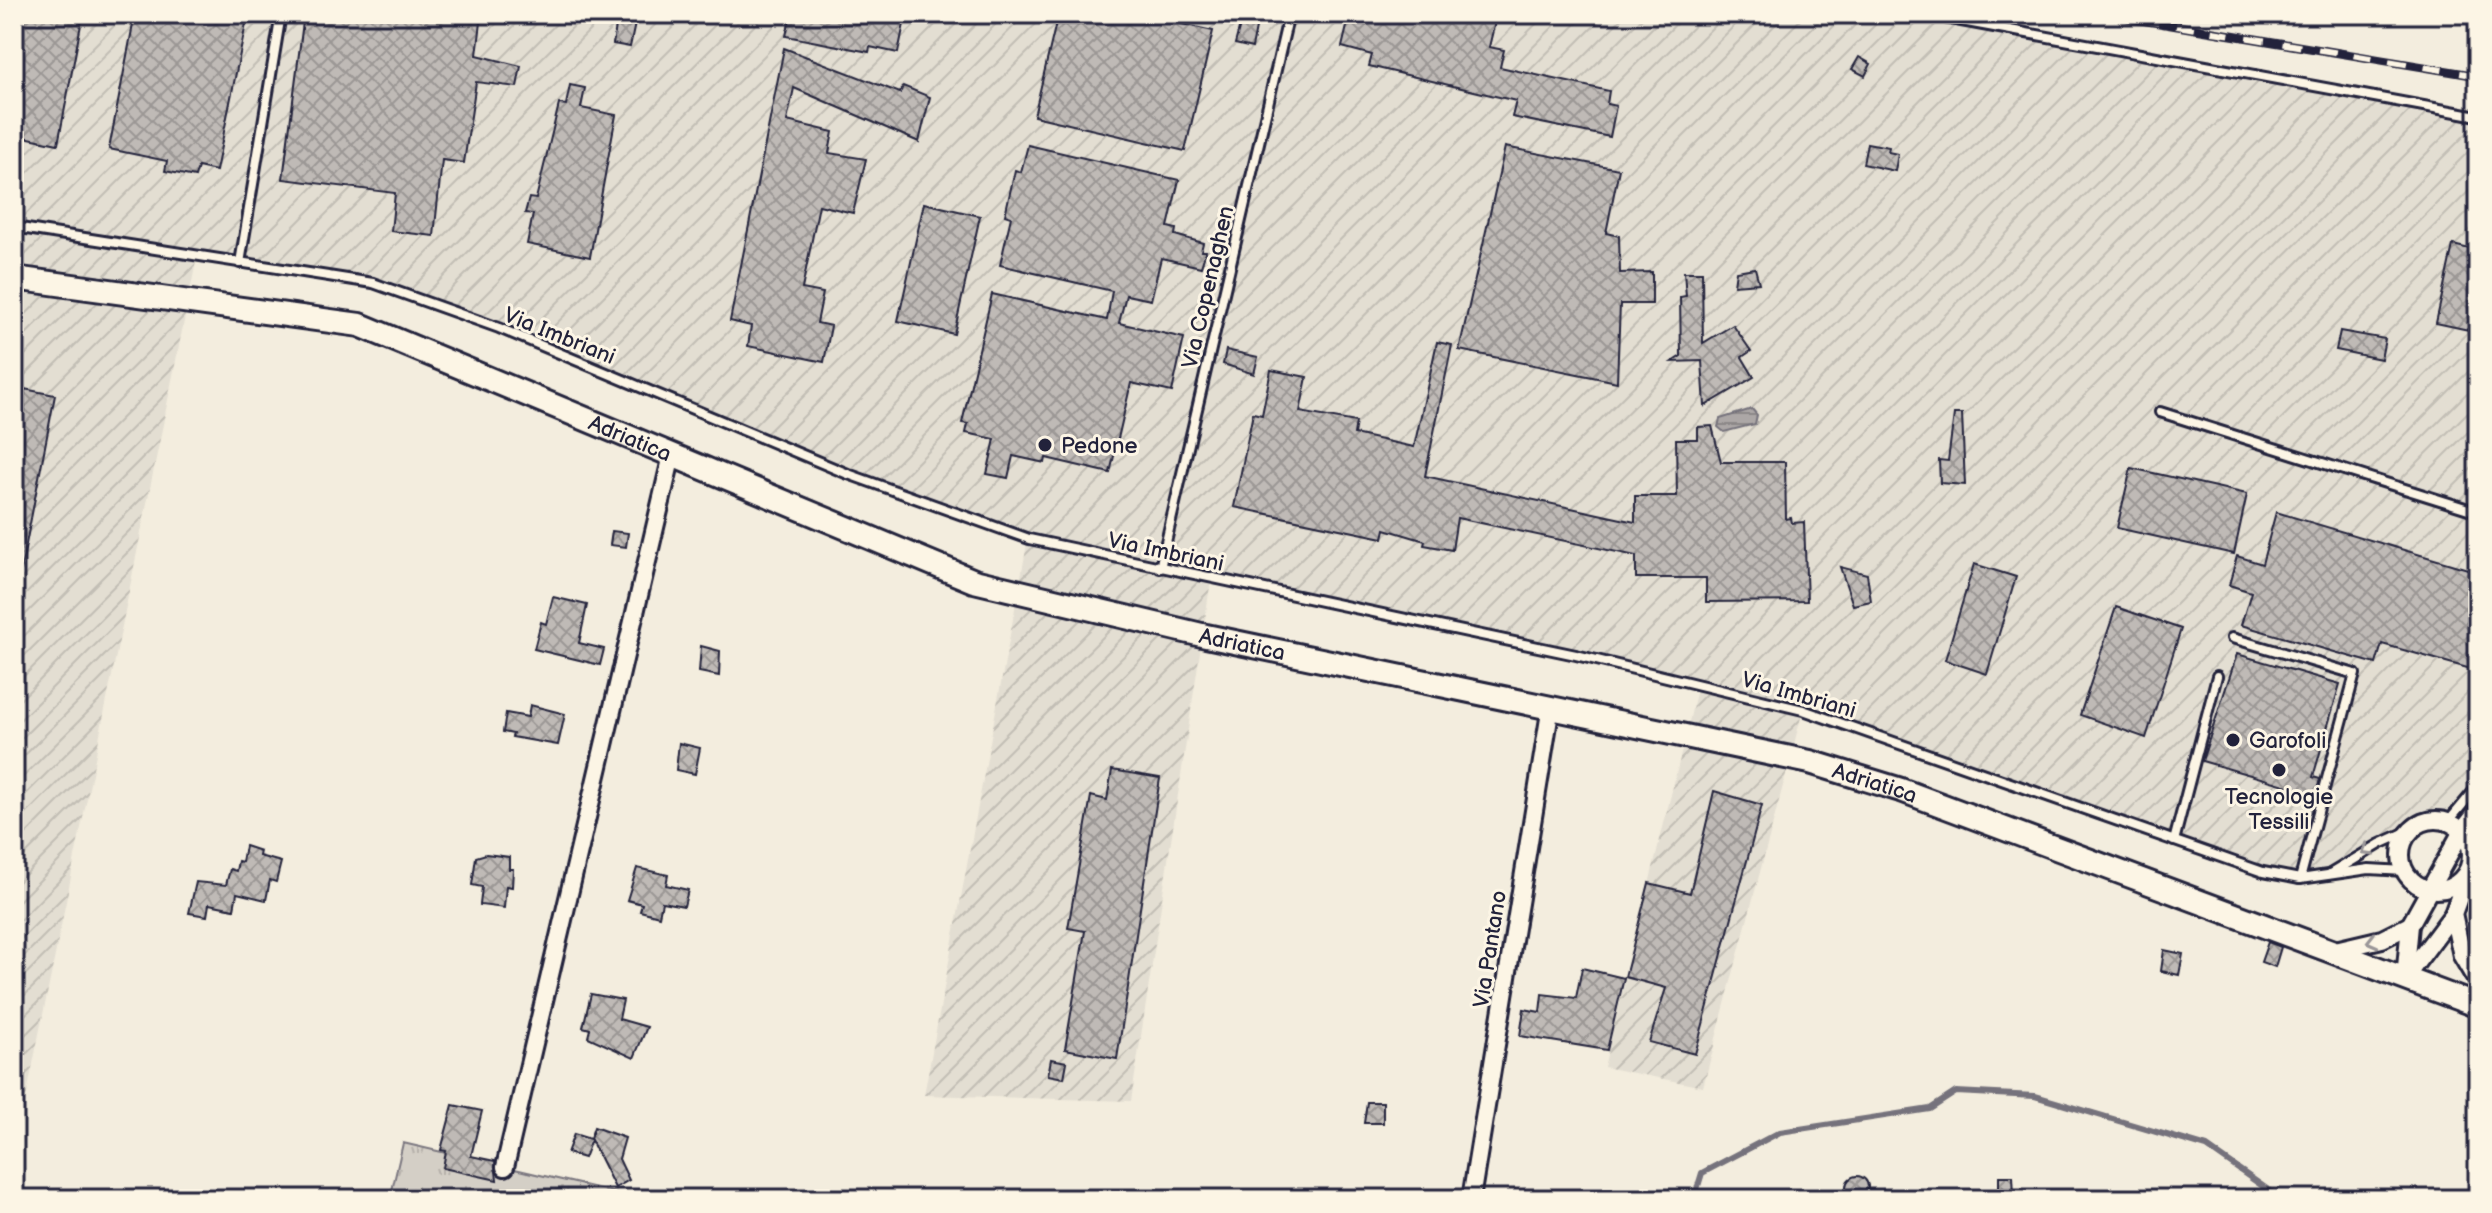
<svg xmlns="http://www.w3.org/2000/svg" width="2492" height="1213" font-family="'Balsamiq Sans',sans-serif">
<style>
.industrial{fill:url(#industrial-furrows)}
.park{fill:url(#park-tufts);stroke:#7b7880;stroke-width:2}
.water{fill:url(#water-rules);stroke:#75727b;stroke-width:2}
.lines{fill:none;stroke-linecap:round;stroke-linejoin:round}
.stream{stroke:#75727b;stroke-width:6}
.building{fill:url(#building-cross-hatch);stroke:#22223b;stroke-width:2}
.lane-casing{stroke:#22223b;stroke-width:14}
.street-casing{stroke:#22223b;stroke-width:22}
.secondary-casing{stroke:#22223b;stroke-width:28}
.lane{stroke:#fcf5e5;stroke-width:8}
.street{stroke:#fcf5e5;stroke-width:16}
.secondary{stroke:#fcf5e5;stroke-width:22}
.rail-casing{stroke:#22223b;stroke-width:9}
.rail{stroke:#fcf5e5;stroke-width:6;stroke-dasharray:18;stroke-linecap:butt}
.oneway{stroke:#9a9698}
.poi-dot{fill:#22223b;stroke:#fcf5e5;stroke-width:3}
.labels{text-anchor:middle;stroke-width:6;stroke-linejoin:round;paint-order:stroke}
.street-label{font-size:22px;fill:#22223b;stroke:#fcf5e5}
.poi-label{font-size:22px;fill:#22223b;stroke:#fcf5e5;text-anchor:start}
</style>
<defs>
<pattern id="industrial-furrows" width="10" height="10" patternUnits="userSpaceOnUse" patternTransform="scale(2)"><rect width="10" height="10" fill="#e3ded2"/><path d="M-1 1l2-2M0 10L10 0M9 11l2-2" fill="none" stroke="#c2beb5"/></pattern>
<pattern id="park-tufts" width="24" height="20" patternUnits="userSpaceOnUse" patternTransform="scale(2)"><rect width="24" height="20" fill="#d4cfc6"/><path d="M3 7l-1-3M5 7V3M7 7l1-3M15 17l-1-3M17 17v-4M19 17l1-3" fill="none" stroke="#b6b1ab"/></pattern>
<pattern id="water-rules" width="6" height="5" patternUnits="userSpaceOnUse" patternTransform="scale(2)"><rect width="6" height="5" fill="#aca7a6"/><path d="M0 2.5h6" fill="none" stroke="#8c8888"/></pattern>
<pattern id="building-cross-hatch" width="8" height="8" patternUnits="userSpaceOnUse" patternTransform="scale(2)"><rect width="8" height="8" fill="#bfbab6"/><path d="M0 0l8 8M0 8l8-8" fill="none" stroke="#9b9795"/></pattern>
</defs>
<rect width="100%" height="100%" fill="#f3edde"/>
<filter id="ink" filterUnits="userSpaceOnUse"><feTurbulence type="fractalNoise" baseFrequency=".0125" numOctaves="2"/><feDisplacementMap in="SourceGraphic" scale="16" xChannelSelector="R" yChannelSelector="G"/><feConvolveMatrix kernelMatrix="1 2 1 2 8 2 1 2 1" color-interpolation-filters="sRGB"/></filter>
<g filter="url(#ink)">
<path class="industrial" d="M 14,14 L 1923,14 L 2478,116 L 2478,786 L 2448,822 L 2413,829 L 2322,878 L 2263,872 L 1803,710 L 1703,1087 L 1604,1067 L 1698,685 L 1211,580 L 1131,1101 L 924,1095 L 1028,539 L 848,474 L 499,328 L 373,283 L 197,257 L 14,1157 Z"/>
<path class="park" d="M 403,1143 L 639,1198 L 639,1199 L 390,1199 Z"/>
<path class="water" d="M 1752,409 L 1757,415 L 1755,424 L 1724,432 L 1718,427 L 1720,419 Z"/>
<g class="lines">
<path class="stream" d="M 1694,1199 L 1702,1173 L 1780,1132 L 1930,1109 L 1956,1092 L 2035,1096 L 2207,1147 L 2281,1199"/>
</g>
<g class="building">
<path d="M 14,14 L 83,14 L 58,144 L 14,135 Z"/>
<path d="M 135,14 L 248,14 L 216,171 L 198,167 L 195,177 L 165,171 L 167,161 L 109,149 Z"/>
<path d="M 304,14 L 482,14 L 477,55 L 521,66 L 517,87 L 476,82 L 464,163 L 442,160 L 434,236 L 391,231 L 395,193 L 283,179 Z"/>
<path d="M 618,14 L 637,14 L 630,47 L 613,44 Z"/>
<path d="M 791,14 L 906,14 L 898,53 L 870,47 L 869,52 L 786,36 Z"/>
<path d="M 1058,14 L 1138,14 L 1213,31 L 1185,151 L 1034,116 Z"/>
<path d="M 1243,14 L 1258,18 L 1252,48 L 1235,44 Z"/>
<path d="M 1350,14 L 1497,14 L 1489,47 L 1504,50 L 1500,67 L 1609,91 L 1607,104 L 1616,106 L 1610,137 L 1512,117 L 1516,101 L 1369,66 L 1372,55 L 1342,47 Z"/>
<path d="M 784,48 L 900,93 L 903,86 L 930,97 L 919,142 L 794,88 L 787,121 L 833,132 L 829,153 L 866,159 L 853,213 L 819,205 L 802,289 L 823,293 L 817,323 L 831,326 L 824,362 L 748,346 L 751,326 L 730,321 Z"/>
<path d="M 1859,57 L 1871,64 L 1865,76 L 1852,69 Z"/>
<path d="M 570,85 L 585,88 L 581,108 L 616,115 L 590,257 L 527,244 L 533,214 L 525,213 L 529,198 L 536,199 L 559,104 L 566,105 Z"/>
<path d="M 1867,143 L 1889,147 L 1888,152 L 1898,154 L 1895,171 L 1863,164 Z"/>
<path d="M 1028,145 L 1179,180 L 1168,227 L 1176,229 L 1175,235 L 1203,243 L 1201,251 L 1206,251 L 1201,267 L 1161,258 L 1151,300 L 1126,295 L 1119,323 L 1184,338 L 1172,392 L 1131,383 L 1110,473 L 1046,458 L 1045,463 L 1013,456 L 1008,478 L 987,474 L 995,439 L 966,433 L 968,424 L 962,423 L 992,294 L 1107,320 L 1112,291 L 1000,265 L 1011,217 L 1005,215 L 1015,170 L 1021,172 Z"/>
<path d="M 1505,147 L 1619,169 L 1606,233 L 1619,236 L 1620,273 L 1652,272 L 1652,304 L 1620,304 L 1617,382 L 1459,350 Z"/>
<path d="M 924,203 L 980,216 L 954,334 L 898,321 Z"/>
<path d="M 2453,245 L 2478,251 L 2478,332 L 2436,323 Z"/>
<path d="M 1755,268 L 1759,283 L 1734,285 L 1736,271 Z"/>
<path d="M 1684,272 L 1702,272 L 1703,343 L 1733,325 L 1751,351 L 1742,357 L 1754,377 L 1705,406 L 1702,361 L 1672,362 L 1681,356 L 1680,297 L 1686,296 Z"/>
<path d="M 2340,331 L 2385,339 L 2381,359 L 2336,350 Z"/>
<path d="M 1437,342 L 1452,345 L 1425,476 L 1635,522 L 1635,496 L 1677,496 L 1676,439 L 1698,439 L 1698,427 L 1712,426 L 1721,462 L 1785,462 L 1786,519 L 1791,518 L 1792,523 L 1804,522 L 1807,601 L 1706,602 L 1706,578 L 1636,578 L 1636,556 L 1457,518 L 1452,550 L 1424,545 L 1425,541 L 1385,529 L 1383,538 L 1234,507 L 1253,413 L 1262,415 L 1271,370 L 1307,377 L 1300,412 L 1356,422 L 1354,434 L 1414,447 Z"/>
<path d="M 1226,350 L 1258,357 L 1254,374 L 1223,364 Z"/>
<path d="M 14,387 L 55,395 L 21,570 L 14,569 Z"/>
<path d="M 1954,414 L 1962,414 L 1965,485 L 1940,483 L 1939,460 L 1948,461 Z"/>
<path d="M 2131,468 L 2247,494 L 2234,554 L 2117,528 Z"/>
<path d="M 2276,512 L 2478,572 L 2478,630 L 2472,645 L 2478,648 L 2471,669 L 2382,644 L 2376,664 L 2241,625 L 2251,592 L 2229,585 L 2237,556 L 2262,564 Z"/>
<path d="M 612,531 L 628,533 L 626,547 L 610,545 Z"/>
<path d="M 1974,564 L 2016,577 L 1987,674 L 1945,660 Z"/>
<path d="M 1840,567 L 1867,574 L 1871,601 L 1853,605 Z"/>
<path d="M 553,597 L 587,605 L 579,643 L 604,649 L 600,665 L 534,649 L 541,622 L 546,624 Z"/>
<path d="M 2116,607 L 2181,629 L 2146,738 L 2080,715 Z"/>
<path d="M 701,646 L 720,651 L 719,676 L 699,672 Z"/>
<path d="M 2237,654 L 2340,684 L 2313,777 L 2320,779 L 2316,794 L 2202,761 Z"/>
<path d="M 530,705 L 565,714 L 558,745 L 512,737 L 513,734 L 503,732 L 506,713 L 528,717 Z"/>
<path d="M 679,743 L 700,748 L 695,774 L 676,770 Z"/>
<path d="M 1112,770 L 1160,778 L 1117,1059 L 1065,1049 L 1085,931 L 1068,928 L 1091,796 L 1107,800 Z"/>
<path d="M 1714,791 L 1762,805 L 1695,1054 L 1649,1042 L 1666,988 L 1625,977 L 1649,883 L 1690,893 Z"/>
<path d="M 245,846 L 260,851 L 259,856 L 281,862 L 276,882 L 270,880 L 266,900 L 237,893 L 234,909 L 209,904 L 207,916 L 189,913 L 196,882 L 226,885 L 230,869 L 236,871 L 238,861 L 242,862 Z"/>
<path d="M 486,854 L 509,857 L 509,869 L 513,869 L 512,887 L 506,886 L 504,908 L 480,905 L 482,887 L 472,885 L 476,857 Z"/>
<path d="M 637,868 L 668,875 L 666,885 L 688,890 L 684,906 L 662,902 L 659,916 L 640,911 L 642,904 L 627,900 Z"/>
<path d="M 2268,942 L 2281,947 L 2275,967 L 2261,962 Z"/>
<path d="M 2164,950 L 2183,954 L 2179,975 L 2161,971 Z"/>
<path d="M 1582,968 L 1624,978 L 1607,1050 L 1520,1036 L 1524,1009 L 1540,1012 L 1542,994 L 1576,998 Z"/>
<path d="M 591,994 L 623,1000 L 619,1019 L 647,1027 L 634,1058 L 588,1037 L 590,1029 L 583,1027 Z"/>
<path d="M 1051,1059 L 1067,1062 L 1064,1078 L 1048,1075 Z"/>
<path d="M 1367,1102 L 1383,1102 L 1383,1123 L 1364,1123 Z"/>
<path d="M 453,1105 L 482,1111 L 471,1156 L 495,1161 L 497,1180 L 443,1168 L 446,1151 L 441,1150 Z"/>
<path d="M 594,1127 L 625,1138 L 619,1159 L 629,1180 L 615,1188 L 591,1140 L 584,1158 L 567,1153 L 574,1134 L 590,1139 Z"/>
<circle cx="1857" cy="1187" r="11"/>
<path d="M 1999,1176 L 2013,1176 L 2014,1194 L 1999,1195 Z"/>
</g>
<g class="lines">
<g class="lane-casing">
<g id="lane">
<path d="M 1923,14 L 2478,116"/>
<path d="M 14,227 L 373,283 L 499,328 L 848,474 L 1029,539 L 1576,655 L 1803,710 L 2263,872 L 2300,879 L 2369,869 L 2405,871"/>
<path d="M 240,263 L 281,14"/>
<path d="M 2160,412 L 2478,512"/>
<path d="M 1160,568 L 1289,14"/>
<path d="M 2232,638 L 2355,674 L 2300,879"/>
<path d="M 2448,822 L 2478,786"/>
<path d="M 2174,841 L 2217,676"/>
<path d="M 2330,874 L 2380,844 L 2413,829"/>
</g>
</g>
<g class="street-casing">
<g id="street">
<circle cx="2436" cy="855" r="35"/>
<path d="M 2453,914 L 2462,956 L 2478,983"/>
<path d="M 2331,951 L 2382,939 L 2410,925"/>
<path d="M 2405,978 L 2410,925 L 2462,831 L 2478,811"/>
<path d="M 2405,978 L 2453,914 L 2466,878"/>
<path d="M 505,1167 L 672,455"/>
<path d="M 1471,1199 L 1551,706"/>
</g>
</g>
<g class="secondary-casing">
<g id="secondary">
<path id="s1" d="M 14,278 L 360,325 L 974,581 L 1206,636 L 1810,762 L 1901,790 L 2478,1006"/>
</g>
</g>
<use href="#lane" class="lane"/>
<use href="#street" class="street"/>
<use href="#secondary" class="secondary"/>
<g class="rail-casing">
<path id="rail" d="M 2105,14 L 2478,76"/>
</g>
<use href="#rail" class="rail"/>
</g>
<defs><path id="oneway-chevron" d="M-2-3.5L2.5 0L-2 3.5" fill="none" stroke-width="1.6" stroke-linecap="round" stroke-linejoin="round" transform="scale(2)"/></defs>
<g class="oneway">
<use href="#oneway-chevron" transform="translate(2367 851) rotate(149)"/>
<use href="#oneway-chevron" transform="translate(2372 941) rotate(166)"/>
</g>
</g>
<g class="poi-dot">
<circle cx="1045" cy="445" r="8"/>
<circle cx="2233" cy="740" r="8"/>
<circle cx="2279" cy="770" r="8"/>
</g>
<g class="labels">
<g class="street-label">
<text transform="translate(1207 287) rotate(-77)" y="8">Via Copenaghen</text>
<text transform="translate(560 335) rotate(22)" y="8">Via Imbriani</text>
<text dy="8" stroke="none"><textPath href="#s1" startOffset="642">Adriatica</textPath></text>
<text transform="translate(1166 551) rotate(12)" y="8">Via Imbriani</text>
<text dy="8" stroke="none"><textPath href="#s1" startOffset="1290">Adriatica</textPath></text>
<text transform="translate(1799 694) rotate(16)" y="8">Via Imbriani</text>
<text dy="8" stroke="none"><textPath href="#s1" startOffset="1938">Adriatica</textPath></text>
<text transform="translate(1489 949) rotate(-81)" y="8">Via Pantano</text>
</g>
<g class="poi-label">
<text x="1061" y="453">Pedone</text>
<text x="2249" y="748">Garofoli</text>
<text x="2279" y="804" text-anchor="middle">Tecnologie<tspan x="2279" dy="25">Tessili</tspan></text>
</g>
</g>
<rect width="2492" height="1213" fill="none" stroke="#fcf5e5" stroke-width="48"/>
<rect x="24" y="24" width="2444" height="1165" fill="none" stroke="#22223b" stroke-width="3" filter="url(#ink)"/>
</svg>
